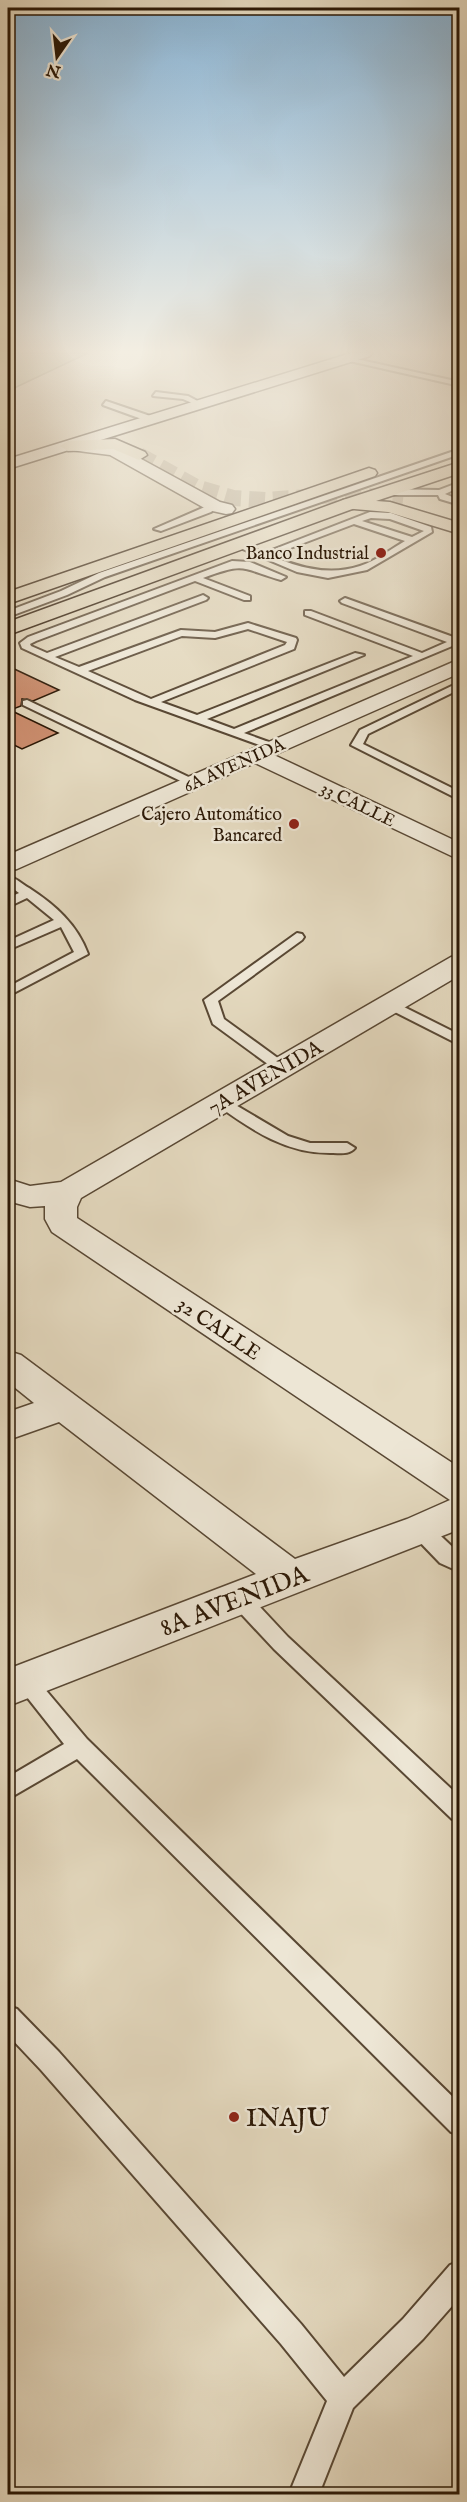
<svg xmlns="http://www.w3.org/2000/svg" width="467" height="2502" font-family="'IM FELL English',serif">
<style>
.green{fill:#b4bf92;stroke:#706c4c;stroke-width:1.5}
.building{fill:#cc8e6f;stroke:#2b1806;stroke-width:1.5}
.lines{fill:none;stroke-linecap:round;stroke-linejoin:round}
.primary-tunnel{stroke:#bfb29a;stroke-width:16;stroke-dasharray:16 8;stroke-linecap:butt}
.lane-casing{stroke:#594834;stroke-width:4}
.street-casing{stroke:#594834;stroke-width:3}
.secondary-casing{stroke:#2b1806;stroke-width:3}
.primary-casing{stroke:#2b1806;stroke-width:3}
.highway-casing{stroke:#2b1806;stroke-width:3}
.lane{fill:#ede6d5;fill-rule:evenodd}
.street{fill:#ede6d5;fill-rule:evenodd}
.secondary{fill:#ede6d5;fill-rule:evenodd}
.primary{fill:#e4d9bf;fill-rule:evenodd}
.highway{fill:#e4d9bf;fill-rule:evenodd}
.poi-dot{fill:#8f2418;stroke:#ede6d5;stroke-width:2}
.labels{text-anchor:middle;stroke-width:5;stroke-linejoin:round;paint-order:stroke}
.far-poi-label{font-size:18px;fill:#2b1806;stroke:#ede6d5;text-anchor:end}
.far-street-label{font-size:18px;fill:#2b1806;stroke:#ede6d5}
.street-label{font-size:21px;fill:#2b1806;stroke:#ede6d5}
.near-street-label{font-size:26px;fill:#2b1806;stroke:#ede6d5}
.near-poi-label{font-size:26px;fill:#2b1806;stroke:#ede6d5;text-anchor:start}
</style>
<rect width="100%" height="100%" fill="#e4d9bf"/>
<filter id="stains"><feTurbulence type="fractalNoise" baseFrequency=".00333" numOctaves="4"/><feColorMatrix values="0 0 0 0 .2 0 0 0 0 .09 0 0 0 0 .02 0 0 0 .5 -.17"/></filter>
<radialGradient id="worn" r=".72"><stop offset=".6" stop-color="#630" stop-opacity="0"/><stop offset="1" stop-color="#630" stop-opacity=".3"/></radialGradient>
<path class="green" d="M 8,353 L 88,353 L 8,391 Z"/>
<path class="building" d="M 8,666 L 59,690 L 33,701 L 22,699 L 21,706 L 10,710 L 58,733 L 22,749 L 8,742 Z"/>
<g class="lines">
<path class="primary-tunnel" d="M 139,455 L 196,487 L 233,498 L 265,500 L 351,494 L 403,500"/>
<g class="lane-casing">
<g id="lane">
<path d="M 347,357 L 460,382 L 460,386 L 345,360 Z"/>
<path d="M 156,392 L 188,396 L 205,405 L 201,407 L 183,399 L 153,396 Z"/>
<path d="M 106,401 L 156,418 L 157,420 L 150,422 L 103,405 Z"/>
<path d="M 460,449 L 460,454 L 105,577 L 67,595 L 8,617 L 8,611 L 61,591 L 99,573 Z"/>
<path d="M 460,482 L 460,487 L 445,494 L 460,500 L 460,505 L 440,499 L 438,495 L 384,495 L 380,492 L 384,489 L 439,490 Z"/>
<path d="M 214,503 L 218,506 L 211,512 L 161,531 L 154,529 Z"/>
<path d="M 370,512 L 391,513 L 431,527 L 432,532 L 367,570 L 328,578 L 297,572 L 233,545 L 240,543 C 279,559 318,580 360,566 C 376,561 391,549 405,541 L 354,524 L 280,552 L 272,550 ZM 371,518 L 390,519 L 424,531 L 412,537 L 362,521 Z"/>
<path d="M 232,561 L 250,562 L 286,577 L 281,580 C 239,568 247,562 203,578 L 250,596 L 250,600 L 244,600 L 195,581 L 36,641 L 30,644 L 31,646 L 47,653 L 203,595 L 208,598 L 206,600 L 55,657 L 79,667 L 181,630 L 215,632 L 248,623 L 296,638 L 297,640 L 294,649 L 161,702 L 197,715 L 355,653 L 364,655 L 207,719 L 234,729 L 413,656 L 305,615 L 305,611 L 311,611 L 422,653 L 447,642 L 342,603 L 340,601 L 345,598 L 456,638 L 457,644 L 244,733 L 277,745 L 277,749 L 273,750 L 135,700 L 22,648 L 20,643 L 28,637 ZM 248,629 L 287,642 L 285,645 L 151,699 L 88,671 L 182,636 L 215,638 Z"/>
<path d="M 460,682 L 460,689 L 368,734 L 363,744 L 460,792 L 460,800 L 351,745 L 360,730 Z"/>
<path d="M 27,700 L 197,781 L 199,783 L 193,786 L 189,785 L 23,705 L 23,701 Z"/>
<path d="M 8,876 C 16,878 22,884 29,888 C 55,905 77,924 88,954 L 8,996 L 8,987 L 74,952 L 61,927 L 8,950 L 8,941 L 54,920 L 27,898 L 8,907 L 8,898 L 19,893 L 8,885 Z"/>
<path d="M 297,933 L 302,934 L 304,937 L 302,940 L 218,1001 L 224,1019 L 286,1064 L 288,1067 L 281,1071 L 276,1070 L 213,1024 L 204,1000 Z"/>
<path d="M 390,1000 L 460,1035 L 460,1045 L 385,1007 L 383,1004 Z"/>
<path d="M 222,1097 L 288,1136 L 310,1143 L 347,1143 L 355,1148 C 349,1155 341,1153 333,1153 C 287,1154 253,1131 217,1105 L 215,1102 L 217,1099 Z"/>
<path d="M 421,1522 L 428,1524 L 460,1554 L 460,1572 L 440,1563 L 414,1536 L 411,1530 L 414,1524 Z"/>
<path d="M 239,1590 L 246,1592 L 288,1637 L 460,1797 L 460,1822 L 452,1819 L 274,1649 L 232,1604 L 229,1598 L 232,1592 Z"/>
<path d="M 26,1672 L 33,1675 L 87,1739 L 460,2104 L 460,2136 L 451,2132 L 77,1759 L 8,1799 L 8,1777 L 64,1744 L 19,1687 L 15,1681 L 19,1675 Z"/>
<path d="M 8,2006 L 17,2009 L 59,2052 L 301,2324 L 344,2377 L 403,2319 L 450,2265 L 460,2261 L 460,2297 L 423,2339 L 353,2408 L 319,2494 L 289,2494 L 327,2401 L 281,2344 L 41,2070 L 8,2035 Z"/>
</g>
</g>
<g class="street-casing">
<g id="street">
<path d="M 68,441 L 94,442 L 121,448 L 220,502 L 232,505 L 235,509 L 232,513 L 226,514 L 208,510 L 110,455 L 62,449 L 60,446 Z"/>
<path d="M 460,659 L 460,673 L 274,755 L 460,843 L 460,860 L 255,763 L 17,869 L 8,871 L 8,855 Z"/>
<path d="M 460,955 L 460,975 L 81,1198 L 77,1207 L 77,1218 L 460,1468 L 460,1529 L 8,1706 L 8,1669 L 256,1574 L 59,1422 L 8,1440 L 8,1412 L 34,1403 L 8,1382 L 8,1351 L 21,1355 L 295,1559 L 407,1519 L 450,1500 L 52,1232 L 45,1219 L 45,1206 L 30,1207 L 8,1201 L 8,1179 L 30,1186 L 61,1182 L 451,957 Z"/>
</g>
</g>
<g class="secondary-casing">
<path id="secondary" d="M 351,353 L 372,353 L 370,356 L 8,469 L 8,459 Z"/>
</g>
<g class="primary-casing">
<g id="primary">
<path d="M 115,439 L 145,452 L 147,455 L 139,460 L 113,449 L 68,451 L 60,446 L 68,441 Z"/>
<path d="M 349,499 L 390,502 L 460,523 L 460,534 L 388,512 L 343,508 L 340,504 L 343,500 Z"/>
</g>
</g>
<g class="highway-casing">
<g id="highway">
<path d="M 460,462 L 460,473 L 355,508 L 8,635 L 8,622 L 343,500 Z"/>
<path d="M 369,468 L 375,470 L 377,473 L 375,476 L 8,604 L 8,592 Z"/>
</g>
</g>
<use href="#lane" class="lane"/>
<use href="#street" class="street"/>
<use href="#secondary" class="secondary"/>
<use href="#primary" class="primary"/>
<use href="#highway" class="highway"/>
</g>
<linearGradient id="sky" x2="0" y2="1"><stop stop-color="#89b5d7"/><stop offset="0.5" stop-color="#f3eee2"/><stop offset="1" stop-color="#f3eee2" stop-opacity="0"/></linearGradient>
<rect width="467" height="703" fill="url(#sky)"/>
<g class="poi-dot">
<circle cx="381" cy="553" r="6"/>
<circle cx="294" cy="824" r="6"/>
<circle cx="234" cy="2117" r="6"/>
</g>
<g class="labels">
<g class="far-poi-label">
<text x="369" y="559">Banco Industrial</text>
<text x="282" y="820">Cajero Automático<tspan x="282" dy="21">Bancared</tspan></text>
</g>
<g class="far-street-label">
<text transform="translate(234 765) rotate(-24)" y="6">6A AVENIDA</text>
<text transform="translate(358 804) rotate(26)" y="6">33 CALLE</text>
</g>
<g class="street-label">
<text transform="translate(265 1077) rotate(-30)" y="7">7A AVENIDA</text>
<text transform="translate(219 1328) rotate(34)" y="7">32 CALLE</text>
</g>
<g class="near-street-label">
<text transform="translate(234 1600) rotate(-21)" y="9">8A AVENIDA</text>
</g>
<g class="near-poi-label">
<text x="246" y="2126">INAJU</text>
</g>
</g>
<rect width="467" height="2502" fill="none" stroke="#e4d9bf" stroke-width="30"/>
<rect x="9" y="9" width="449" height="2484" fill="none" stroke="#2b1806" stroke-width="3"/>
<rect x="15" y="15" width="437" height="2472" fill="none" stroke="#2b1806" stroke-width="1.5"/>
<g transform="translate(57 57) rotate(194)" stroke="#ede6d5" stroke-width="4.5" paint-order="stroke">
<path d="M0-4.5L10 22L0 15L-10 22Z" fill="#2b1806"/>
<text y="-9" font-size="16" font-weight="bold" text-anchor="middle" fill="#2b1806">N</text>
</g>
<rect width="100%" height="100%" filter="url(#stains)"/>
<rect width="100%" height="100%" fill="url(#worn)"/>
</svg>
